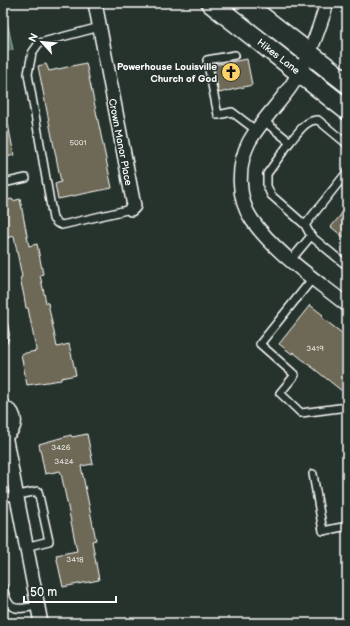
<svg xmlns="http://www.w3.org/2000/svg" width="350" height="626" font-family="'Balsamiq Sans',sans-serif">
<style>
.green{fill:#51735e;stroke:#a8b9ae}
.building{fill:#6e6957;stroke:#fff}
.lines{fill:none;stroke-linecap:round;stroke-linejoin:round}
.lane-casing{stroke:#fff;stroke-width:10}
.street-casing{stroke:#fff;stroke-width:16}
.secondary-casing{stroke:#fff;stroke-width:22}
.lane{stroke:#26332d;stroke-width:7}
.street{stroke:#26332d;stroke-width:13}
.secondary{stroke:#26332d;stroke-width:19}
.labels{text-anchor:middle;stroke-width:3;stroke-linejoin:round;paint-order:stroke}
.number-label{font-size:8px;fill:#dbdad5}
.street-label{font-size:10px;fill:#fff;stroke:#26332d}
.poi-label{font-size:10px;font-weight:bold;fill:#fff;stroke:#26332d;text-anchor:end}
</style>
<rect width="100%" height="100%" fill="#26332d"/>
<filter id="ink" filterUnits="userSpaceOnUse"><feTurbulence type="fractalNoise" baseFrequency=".025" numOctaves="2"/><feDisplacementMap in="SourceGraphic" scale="8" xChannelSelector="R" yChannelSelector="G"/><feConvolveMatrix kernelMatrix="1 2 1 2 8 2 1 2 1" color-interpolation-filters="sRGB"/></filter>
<g filter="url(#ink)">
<path class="green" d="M 6,16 L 13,50 L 3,52 L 3,17 Z"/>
<g class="building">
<path d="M 247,59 L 252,85 L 219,93 L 213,65 Z"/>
<path d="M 86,63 L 112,188 L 58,199 L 55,184 L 61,182 L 38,66 L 46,64 L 49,71 Z"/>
<path d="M 3,124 L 8,124 L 14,155 L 3,158 Z"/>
<path d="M 12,199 L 13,201 L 20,199 L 29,246 L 37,244 L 43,274 L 40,275 L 44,293 L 46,303 L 48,303 L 57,347 L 69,344 L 76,375 L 61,378 L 61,380 L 27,385 L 21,354 L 36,351 L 36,349 L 28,308 L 26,308 L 24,296 L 20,278 L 22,277 L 14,236 L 3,239 L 3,201 Z"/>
<path d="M 347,207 L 347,240 L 331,227 Z"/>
<path d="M 310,305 L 323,315 L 321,317 L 347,337 L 347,395 L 293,352 L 292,354 L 279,344 Z"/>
<path d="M 87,434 L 93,464 L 81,466 L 96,540 L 92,541 L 99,580 L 63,587 L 56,555 L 77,551 L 61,473 L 60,471 L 45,474 L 39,444 L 71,435 L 72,437 Z"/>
</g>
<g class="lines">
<g class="lane-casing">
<g id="lane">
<path d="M 100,27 L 39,43 L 32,53 L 28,74 L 53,219 L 57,223 L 62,225 L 131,209"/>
<path d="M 235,55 L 207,60 L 218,115 L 232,112 L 257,131"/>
<path d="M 264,121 L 290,142 L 267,174 L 267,186 L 271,195 L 305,225 L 311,236"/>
<path d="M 290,142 C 297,134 306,119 318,120 L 347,144"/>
<path d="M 3,183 L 26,178"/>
<path d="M 305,225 L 347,172"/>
<path d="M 291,260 L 311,236 L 347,266"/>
<path d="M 313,278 L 260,344 L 295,375 L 280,393 L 301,413 L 347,407"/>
<path d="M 3,324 L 5,335 L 3,341"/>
<path d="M 313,474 L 323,531 L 347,526"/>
<path d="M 3,498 L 38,491 L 49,541 L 25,547"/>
<path d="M 3,587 C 8,612 15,610 37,606"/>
</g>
</g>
<g class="street-casing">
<g id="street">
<path d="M 95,3 L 134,206 L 131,209"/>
<path d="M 327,3 C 318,32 308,61 291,86 C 278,105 260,122 249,142 C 237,165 237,199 252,220 C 275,253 316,280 347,305"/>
<path d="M 3,406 L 12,413 C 17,422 14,432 3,436"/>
<path d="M 5,435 L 41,623"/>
</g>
</g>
<g class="secondary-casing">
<g id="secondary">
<path d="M 211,3 L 347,110"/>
<path d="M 244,3 L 347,83"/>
</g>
</g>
<use href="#lane" class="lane"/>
<use href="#street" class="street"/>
<use href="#secondary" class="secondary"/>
</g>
</g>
<defs>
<g id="church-disc" transform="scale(1)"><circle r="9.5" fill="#ffd166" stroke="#26332d"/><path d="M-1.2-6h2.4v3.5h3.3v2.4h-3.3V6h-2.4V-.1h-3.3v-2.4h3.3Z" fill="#111"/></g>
</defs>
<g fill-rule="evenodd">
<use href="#church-disc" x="231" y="72"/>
</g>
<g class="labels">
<g class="number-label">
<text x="78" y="145">5001</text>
<text x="315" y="351">3419</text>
<text x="61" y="450">3426</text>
<text x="64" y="464">3424</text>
<text x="75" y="562">3418</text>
</g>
<g class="street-label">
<text transform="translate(279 56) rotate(38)" y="4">Hikes Lane</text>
<text transform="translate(121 142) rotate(79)" y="4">Crown Manor Place</text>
</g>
<g class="poi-label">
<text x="217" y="70">Powerhouse Louisville<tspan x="217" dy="12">Church of God</tspan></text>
</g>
</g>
<rect width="350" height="626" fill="none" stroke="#26332d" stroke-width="16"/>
<rect x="8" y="8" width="334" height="610" fill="none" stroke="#fff" stroke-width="1.5" filter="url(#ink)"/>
<g transform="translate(42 42) rotate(297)" stroke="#26332d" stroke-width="3" paint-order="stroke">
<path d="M0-3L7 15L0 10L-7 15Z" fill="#ffffff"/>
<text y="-6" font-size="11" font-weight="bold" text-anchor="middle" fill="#ffffff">N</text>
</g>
<path d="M24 596v6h92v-6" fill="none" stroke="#ffffff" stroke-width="2"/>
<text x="30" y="596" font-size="12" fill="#ffffff" stroke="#26332d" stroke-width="3" paint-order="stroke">50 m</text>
</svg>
